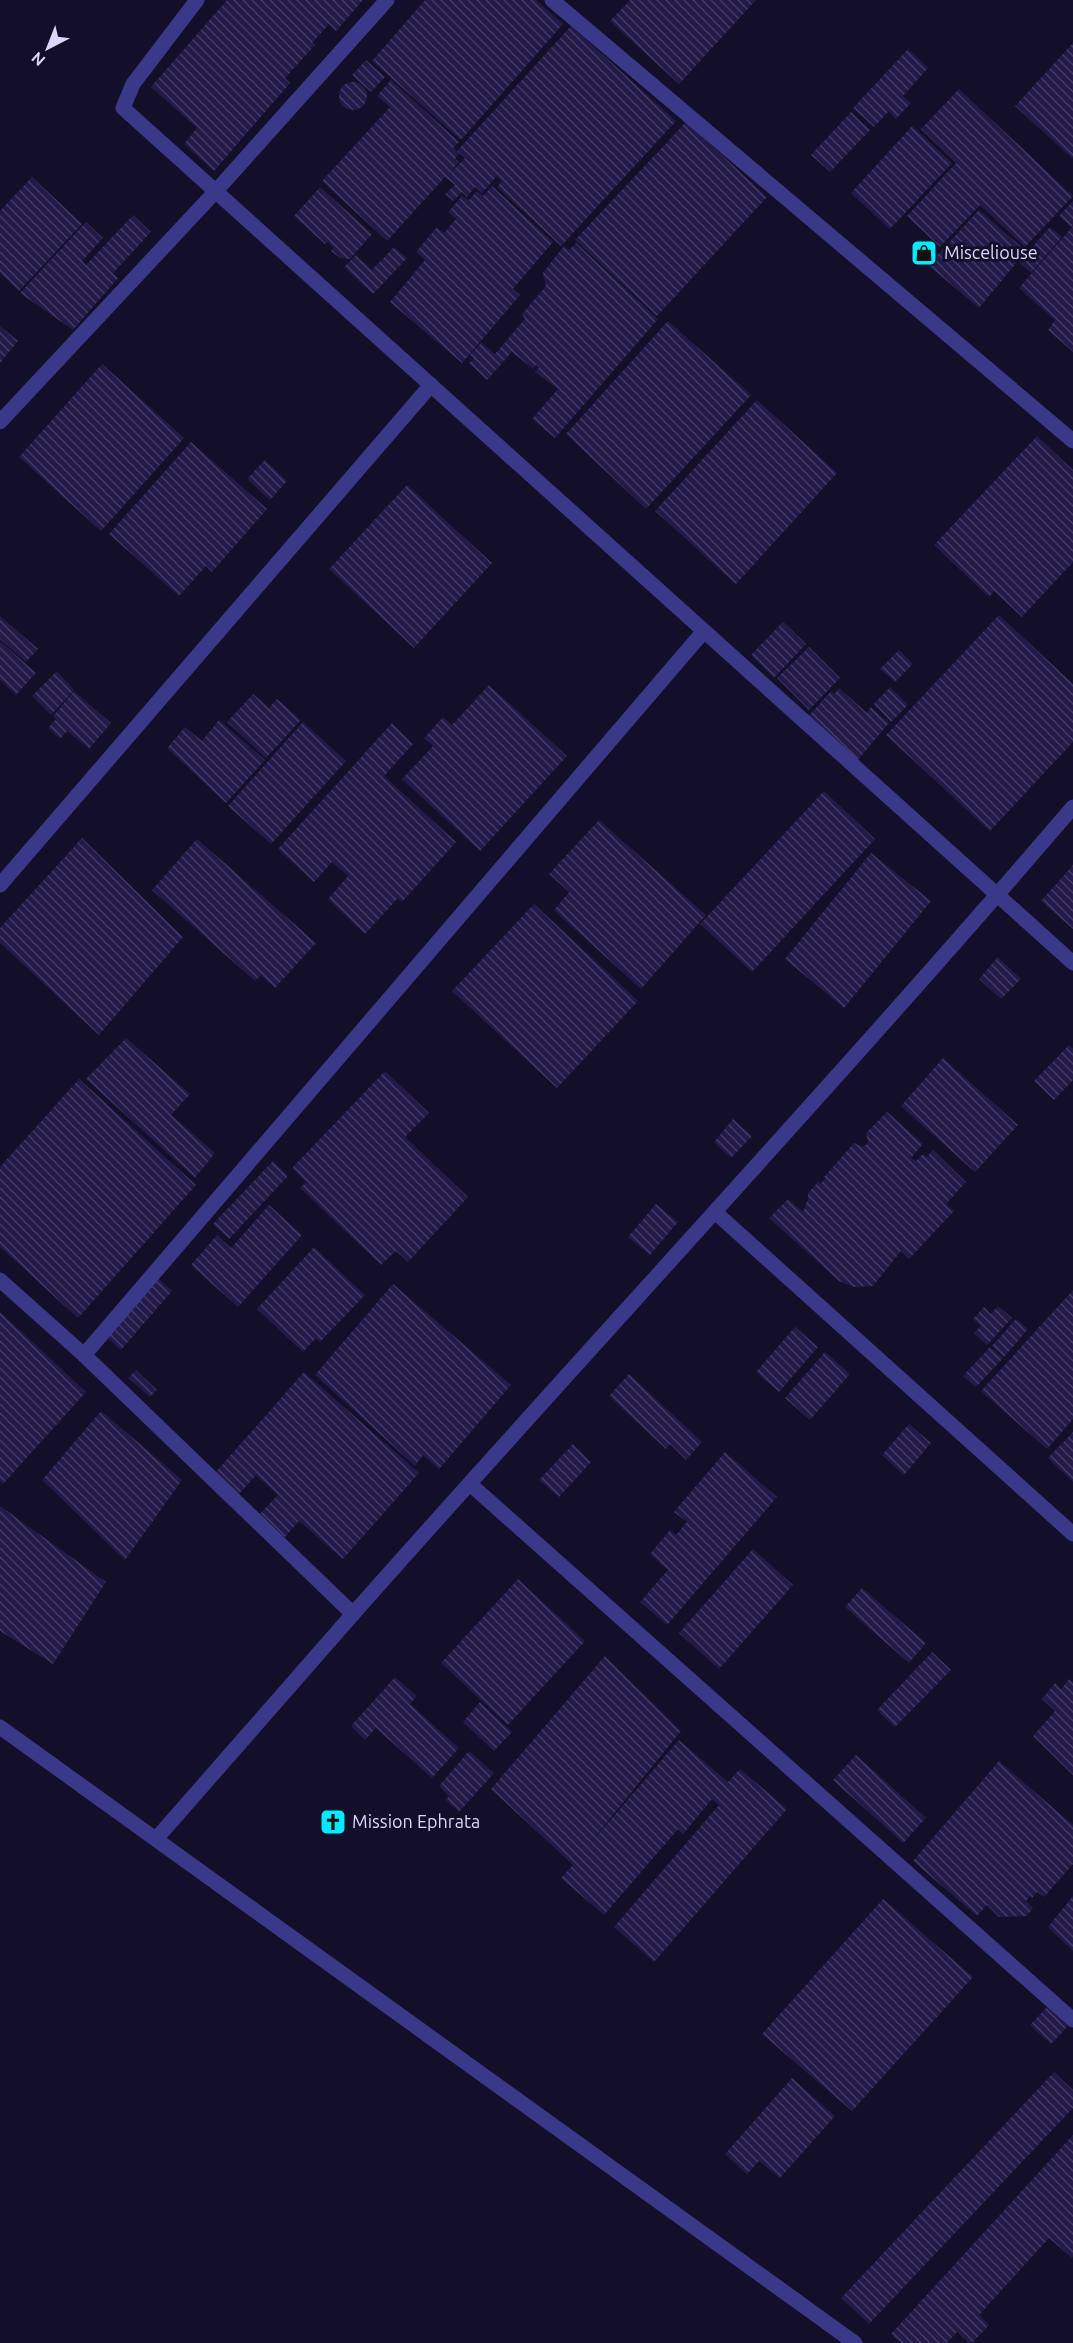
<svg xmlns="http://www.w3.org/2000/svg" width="1073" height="2343" font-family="Ubuntu,sans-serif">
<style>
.building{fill:url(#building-back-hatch)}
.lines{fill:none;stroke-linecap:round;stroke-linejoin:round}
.minor{stroke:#3a3889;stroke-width:15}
.labels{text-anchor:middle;stroke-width:6;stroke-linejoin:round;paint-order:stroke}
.poi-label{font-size:18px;fill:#dad6ff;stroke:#130f28;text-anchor:start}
</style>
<defs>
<pattern id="building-back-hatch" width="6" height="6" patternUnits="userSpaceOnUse" patternTransform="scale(1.5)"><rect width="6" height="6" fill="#231a4a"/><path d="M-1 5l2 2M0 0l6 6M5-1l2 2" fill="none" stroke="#423b65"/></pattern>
</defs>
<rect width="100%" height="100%" fill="#130f28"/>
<g class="building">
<path d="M 227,0 L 363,0 L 336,31 L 329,24 L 312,43 L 315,45 L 285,78 L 290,83 L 214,171 L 184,144 L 197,128 L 151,87 Z"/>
<path d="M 425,0 L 536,0 L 563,24 L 461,140 L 372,61 Z"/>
<path d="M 630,0 L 756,0 L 679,84 L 610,21 Z"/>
<path d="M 571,26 L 676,121 L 561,246 L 497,187 L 502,181 L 497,176 L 482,193 L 475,187 L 467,197 L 462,192 L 453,201 L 445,194 L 455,185 L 445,177 L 387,241 L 322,181 L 390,107 L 377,96 L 391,80 L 459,142 L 453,148 L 459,154 L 455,159 L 459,162 L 448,175 L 465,158 L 457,151 Z"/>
<path d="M 1073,43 L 1073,157 L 1072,158 L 1015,106 Z"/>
<path d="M 908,49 L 928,68 L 903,96 L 911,103 L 896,119 L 889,111 L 874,127 L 853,108 Z"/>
<path d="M 366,60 L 385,77 L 371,92 L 352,75 Z"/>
<circle cx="353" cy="96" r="14"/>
<path d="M 959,89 L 1073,196 L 1025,247 L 980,205 L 940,247 L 907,216 L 956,163 L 921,129 Z"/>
<path d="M 851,112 L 870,130 L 830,172 L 811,155 Z"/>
<path d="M 686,122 L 767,197 L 657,316 L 575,240 Z"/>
<path d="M 912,126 L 952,163 L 890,229 L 851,193 Z"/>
<path d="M 32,177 L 82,224 L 19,291 L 0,273 L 0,211 Z"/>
<path d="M 492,186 L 553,242 L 513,289 L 520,295 L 462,363 L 390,302 L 425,260 L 416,252 L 437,227 L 444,233 L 456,219 L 448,212 L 462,196 L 469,200 L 477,191 L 483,196 Z"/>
<path d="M 320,187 L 372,234 L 350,259 L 340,258 L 331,251 L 334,248 L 328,242 L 325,244 L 294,216 Z"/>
<path d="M 1073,201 L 1073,225 L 1071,227 L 1059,216 Z"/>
<path d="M 979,210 L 1026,251 L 979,308 L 928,265 Z"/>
<path d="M 133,215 L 151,232 L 113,273 L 118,278 L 73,330 L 20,293 L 86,222 L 103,238 L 82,261 L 86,265 Z"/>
<path d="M 1073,226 L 1073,352 L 1048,330 L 1055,320 L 1019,288 Z"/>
<path d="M 1050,227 L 1062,237 L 1031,273 L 1019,262 Z"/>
<path d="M 576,243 L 658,319 L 555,438 L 532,419 L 558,389 L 535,372 L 539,367 L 536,365 L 533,369 L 512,352 L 487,380 L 469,363 L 474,359 L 470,355 L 481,343 L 495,354 L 525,319 L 522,314 L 546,286 L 543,273 L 564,246 L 569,250 Z"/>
<path d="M 394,247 L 407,258 L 373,294 L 344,267 L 356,255 L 372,270 Z"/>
<path d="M 668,321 L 751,395 L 646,509 L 566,434 Z"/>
<path d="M 0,326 L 18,341 L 0,363 Z"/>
<path d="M 102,364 L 184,438 L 101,531 L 19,457 Z"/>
<path d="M 757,400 L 837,473 L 736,584 L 655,511 Z"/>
<path d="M 1037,436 L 1073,470 L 1073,562 L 1022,617 L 994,591 L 989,597 L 934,545 Z"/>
<path d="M 191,442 L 267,509 L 212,572 L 206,566 L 179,596 L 109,534 Z"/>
<path d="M 265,460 L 287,481 L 270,500 L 247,479 Z"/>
<path d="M 407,485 L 492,563 L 414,648 L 329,569 Z"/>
<path d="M 999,615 L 1073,684 L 1073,742 L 990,831 L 886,735 Z"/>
<path d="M 0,616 L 38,649 L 26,662 L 0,639 Z"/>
<path d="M 783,622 L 806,644 L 774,678 L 751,655 Z"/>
<path d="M 0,641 L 36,673 L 16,695 L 0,680 Z"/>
<path d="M 809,647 L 840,678 L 809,710 L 777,678 Z"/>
<path d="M 899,650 L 913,664 L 895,682 L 880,669 Z"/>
<path d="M 57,671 L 74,690 L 51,715 L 32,696 Z"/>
<path d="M 489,685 L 567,756 L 480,851 L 402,779 L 433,746 L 424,738 L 443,717 L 452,725 Z"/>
<path d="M 890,687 L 908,705 L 891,722 L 874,704 Z"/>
<path d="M 839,688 L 867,713 L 871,707 L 889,723 L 857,761 L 807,718 L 831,691 L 834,694 Z"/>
<path d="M 74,691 L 111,723 L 89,749 L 67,731 L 60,739 L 48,728 L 56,719 L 53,716 Z"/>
<path d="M 253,694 L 269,708 L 277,699 L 301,720 L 266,758 L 227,722 Z"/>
<path d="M 219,720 L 265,760 L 226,803 L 167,748 L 185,727 L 202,741 Z"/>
<path d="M 303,722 L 346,761 L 271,844 L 228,806 Z"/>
<path d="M 392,723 L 413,744 L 384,776 L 456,842 L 402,902 L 398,898 L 365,934 L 328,899 L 348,876 L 332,862 L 314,882 L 278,849 Z"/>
<path d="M 824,791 L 875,839 L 752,972 L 700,924 Z"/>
<path d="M 599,820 L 706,915 L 641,989 L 554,910 L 569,892 L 549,874 Z"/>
<path d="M 82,838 L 183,937 L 99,1035 L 0,943 L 0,928 Z"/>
<path d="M 197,839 L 316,943 L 275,988 L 261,975 L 255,981 L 152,890 Z"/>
<path d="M 871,853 L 931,901 L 844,1008 L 785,959 Z"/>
<path d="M 1073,865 L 1073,929 L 1041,901 Z"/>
<path d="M 534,904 L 638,1001 L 557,1088 L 452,991 Z"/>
<path d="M 998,957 L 1021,979 L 1001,999 L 979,979 Z"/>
<path d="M 126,1038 L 190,1094 L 171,1115 L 215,1153 L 195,1178 L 86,1079 Z"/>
<path d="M 1069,1045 L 1073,1049 L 1073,1080 L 1054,1100 L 1034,1081 Z"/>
<path d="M 943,1058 L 1018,1125 L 975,1172 L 901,1106 Z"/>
<path d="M 385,1071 L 429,1113 L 405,1137 L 468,1197 L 408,1262 L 396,1251 L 381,1265 L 300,1188 L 306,1182 L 292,1168 Z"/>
<path d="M 79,1079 L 196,1185 L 78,1318 L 0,1247 L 0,1167 Z"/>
<path d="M 887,1112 L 923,1144 L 911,1158 L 916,1161 L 923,1154 L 927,1157 L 933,1150 L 966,1182 L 946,1204 L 954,1211 L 909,1259 L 901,1251 L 873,1286 L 854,1287 L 839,1281 L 769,1218 L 788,1199 L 803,1212 L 808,1199 L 808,1193 L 819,1181 L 820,1184 L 825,1179 L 824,1177 L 854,1143 L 862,1147 L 867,1144 L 868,1142 L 866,1133 Z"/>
<path d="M 733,1119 L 752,1136 L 731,1158 L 714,1142 Z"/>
<path d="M 273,1161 L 288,1176 L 229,1239 L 213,1224 Z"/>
<path d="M 656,1204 L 678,1222 L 650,1255 L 628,1237 Z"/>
<path d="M 269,1205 L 302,1235 L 238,1307 L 191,1265 L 217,1235 L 231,1248 Z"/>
<path d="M 314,1247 L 365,1295 L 320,1342 L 316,1338 L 303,1352 L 257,1309 Z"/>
<path d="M 158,1278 L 172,1291 L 121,1350 L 107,1338 Z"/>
<path d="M 393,1284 L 511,1385 L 439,1469 L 423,1455 L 415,1466 L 315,1375 Z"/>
<path d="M 1073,1290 L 1073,1419 L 1047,1449 L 981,1391 Z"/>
<path d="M 998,1306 L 1012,1318 L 987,1345 L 974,1333 L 981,1326 L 973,1319 L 984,1307 L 991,1314 Z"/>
<path d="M 0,1312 L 86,1392 L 3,1484 L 0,1481 Z"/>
<path d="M 1016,1319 L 1028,1329 L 1004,1357 L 992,1346 Z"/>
<path d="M 795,1327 L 818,1347 L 779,1392 L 756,1372 Z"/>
<path d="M 990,1347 L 1003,1358 L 976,1387 L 963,1376 Z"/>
<path d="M 825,1352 L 850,1374 L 810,1420 L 785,1398 Z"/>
<path d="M 136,1370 L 157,1390 L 150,1397 L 128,1378 Z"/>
<path d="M 304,1372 L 419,1473 L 343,1559 L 299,1521 L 284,1538 L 259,1515 L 278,1495 L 256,1475 L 238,1495 L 214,1474 Z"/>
<path d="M 629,1374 L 702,1442 L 686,1460 L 670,1444 L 666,1449 L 609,1396 Z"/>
<path d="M 101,1411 L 182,1480 L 125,1560 L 42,1480 Z"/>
<path d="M 909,1424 L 931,1443 L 904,1475 L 882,1455 Z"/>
<path d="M 1073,1432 L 1073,1482 L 1048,1458 Z"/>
<path d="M 573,1444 L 591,1462 L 559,1497 L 539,1480 Z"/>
<path d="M 725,1452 L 777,1497 L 667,1625 L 640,1602 L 668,1570 L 650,1554 L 670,1530 L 676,1535 L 687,1522 L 674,1512 Z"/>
<path d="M 0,1506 L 106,1582 L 53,1664 L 0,1631 Z"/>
<path d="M 753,1549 L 793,1585 L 719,1669 L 679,1633 Z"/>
<path d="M 518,1579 L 585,1641 L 508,1725 L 441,1663 Z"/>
<path d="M 862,1588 L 926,1643 L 909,1663 L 845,1607 Z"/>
<path d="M 932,1652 L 951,1670 L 895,1727 L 877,1710 Z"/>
<path d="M 605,1656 L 681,1731 L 587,1847 L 679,1740 L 728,1782 L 740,1769 L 787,1809 L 654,1962 L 614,1927 L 719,1805 L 712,1799 L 683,1834 L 678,1829 L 604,1915 L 561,1878 L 573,1865 L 491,1789 Z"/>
<path d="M 395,1677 L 417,1696 L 410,1704 L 459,1748 L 432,1778 L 376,1728 L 365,1740 L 351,1726 Z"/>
<path d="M 1069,1679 L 1073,1682 L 1073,1775 L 1033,1736 L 1055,1711 L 1042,1699 L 1055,1683 L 1061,1689 Z"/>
<path d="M 480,1702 L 512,1732 L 494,1751 L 463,1722 Z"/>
<path d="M 469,1751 L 494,1773 L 459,1812 L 446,1800 L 449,1796 L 439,1786 Z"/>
<path d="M 856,1755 L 926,1818 L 903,1843 L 833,1780 Z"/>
<path d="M 999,1761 L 1073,1825 L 1073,1864 L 1044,1897 L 1037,1892 L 1032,1898 L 1030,1896 L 1026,1901 L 1033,1908 L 1027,1916 L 999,1917 L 987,1905 L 977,1916 L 913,1861 Z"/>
<path d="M 1073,1896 L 1073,1951 L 1048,1927 Z"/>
<path d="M 883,1899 L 973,1977 L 852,2111 L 762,2034 Z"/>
<path d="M 1047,2007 L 1068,2026 L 1051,2044 L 1030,2025 Z"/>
<path d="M 1054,2072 L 1073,2090 L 1073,2108 L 869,2324 L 841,2298 Z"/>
<path d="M 792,2078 L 835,2116 L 780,2178 L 759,2161 L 747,2174 L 725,2154 Z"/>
<path d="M 1073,2135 L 1073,2256 L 1072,2258 L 1049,2238 L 979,2315 L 989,2325 L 972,2343 L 969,2343 L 957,2332 L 947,2343 L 901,2343 L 891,2334 Z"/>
</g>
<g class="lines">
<g class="minor">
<path d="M 197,0 L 133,84 L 123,108 L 1073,963"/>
<path d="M 552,0 L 1073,441"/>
<path d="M 0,422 L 216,191 L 387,0"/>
<path d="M 0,885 L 431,385"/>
<path d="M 715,1212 L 1073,1534"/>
<path d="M 0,1280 L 84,1355 L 353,1614"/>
<path d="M 84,1355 L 704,631"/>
<path d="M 470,1484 L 1073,2020"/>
<path d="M 0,1727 L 855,2343"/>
<path d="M 156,1839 C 222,1764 287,1689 353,1614 C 592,1344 838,1081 1073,807"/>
</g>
</g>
<defs>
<g id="shop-square" transform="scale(1.35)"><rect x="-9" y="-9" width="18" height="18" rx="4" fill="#02eaff" stroke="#130f28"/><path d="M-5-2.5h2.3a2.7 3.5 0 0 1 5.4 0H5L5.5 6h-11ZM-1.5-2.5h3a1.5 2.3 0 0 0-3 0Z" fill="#111"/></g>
<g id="church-square" transform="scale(1.35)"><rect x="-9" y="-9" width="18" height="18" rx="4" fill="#02eaff" stroke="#130f28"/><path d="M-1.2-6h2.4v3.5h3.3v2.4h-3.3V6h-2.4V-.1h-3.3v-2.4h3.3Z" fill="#111"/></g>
</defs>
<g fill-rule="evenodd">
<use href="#shop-square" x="924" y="253"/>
<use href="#church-square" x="333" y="1822"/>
</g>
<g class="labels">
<g class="poi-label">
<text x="944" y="259">Misceliouse</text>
<text x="352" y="1828">Mission Ephrata</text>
</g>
</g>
<g transform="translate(48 48) rotate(222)" stroke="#130f28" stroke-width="4.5" paint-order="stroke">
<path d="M0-4.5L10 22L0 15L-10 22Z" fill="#dad6ff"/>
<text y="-9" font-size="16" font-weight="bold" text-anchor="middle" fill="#dad6ff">N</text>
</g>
</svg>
